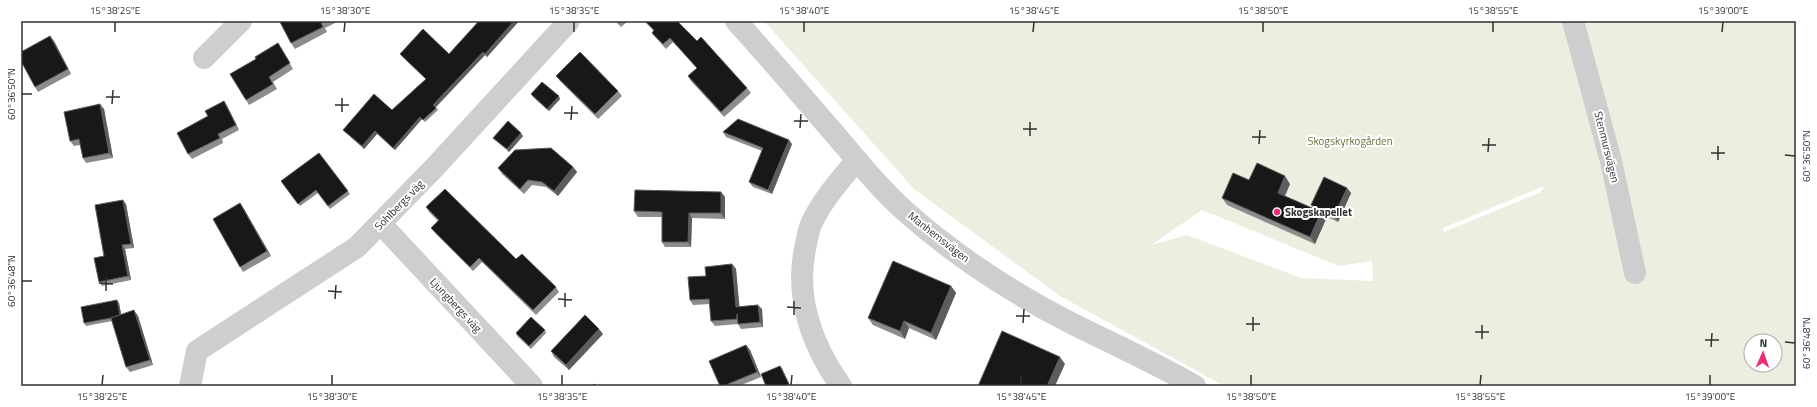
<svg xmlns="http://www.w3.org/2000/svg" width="1817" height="407" font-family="'Titillium Web',sans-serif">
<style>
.green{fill:#eceedf;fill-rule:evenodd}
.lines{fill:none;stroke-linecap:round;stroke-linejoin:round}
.minor{stroke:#cecece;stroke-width:22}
.wall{fill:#8c8c8c}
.shaded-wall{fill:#5d5d5d}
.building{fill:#181818;stroke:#5d5d5d}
.ticks{fill:none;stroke:#313131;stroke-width:1.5}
.poi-dot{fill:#ee2d77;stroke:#fff;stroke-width:1.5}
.labels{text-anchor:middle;stroke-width:4;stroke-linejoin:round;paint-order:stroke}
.park-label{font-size:11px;fill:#64703b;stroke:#fff}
.street-label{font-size:11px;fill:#313131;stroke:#fff}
.poi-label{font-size:11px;font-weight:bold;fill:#313131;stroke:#fff;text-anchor:start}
.neatline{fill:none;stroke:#313131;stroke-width:1.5}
.ticks-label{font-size:10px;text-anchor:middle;fill:#313131}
</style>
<rect width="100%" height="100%" fill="#fff"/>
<path class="green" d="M 764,21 L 1796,21 L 1796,386 L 1224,386 L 1060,296 L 914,189 ZM 1544,186 L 1541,192 L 1444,232 L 1443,228 ZM 1202,210 L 1339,266 L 1372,261 L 1373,281 L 1301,278 L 1187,235 L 1151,245 ZM 1751,341 L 1775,341 L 1775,365 L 1751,365 Z"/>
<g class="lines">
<g class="minor">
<path d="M 736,21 C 769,57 801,95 833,132 C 857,160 879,188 906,212 C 955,256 1013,293 1071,323 C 1113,344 1155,363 1195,386"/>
<path d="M 1573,21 L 1611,161 L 1635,273"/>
<path d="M 204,58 L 241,21"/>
<path d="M 381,224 L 532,386"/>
<path d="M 190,386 L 197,351 L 357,247 L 435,167 L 569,21"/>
<path d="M 841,386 C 812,346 795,298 805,249 C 807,239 808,231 812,222 C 823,199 841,179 857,160"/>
</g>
</g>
<g class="wall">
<path d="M 281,21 L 339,21 L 325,28 L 327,32 L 295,49 L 291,43 Z"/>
<path d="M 479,21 L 519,21 L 487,57 L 485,55 L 436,107 L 438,110 L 425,122 L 422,119 L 395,150 L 377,134 L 364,149 L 345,132 L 343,130 L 392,110 L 426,79 L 402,56 L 400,54 L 449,54 Z"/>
<path d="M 615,21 L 628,21 L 621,27 Z"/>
<path d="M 644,21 L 677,21 L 697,41 L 747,88 L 751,93 L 724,117 L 691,81 L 688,76 L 697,68 L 673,42 L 666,49 L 655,37 L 652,33 L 654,31 Z"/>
<path d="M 54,41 L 71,74 L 38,92 L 35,87 Z"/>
<path d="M 278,43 L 293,69 L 273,82 L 277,89 L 249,105 L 246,100 L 256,59 Z"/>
<path d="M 556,76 L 618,91 L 622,96 L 598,119 L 560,81 Z"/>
<path d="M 531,94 L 560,99 L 549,111 L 533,97 Z"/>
<path d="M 224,101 L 227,106 L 239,130 L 222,139 L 223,143 L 192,159 L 188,154 L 208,116 Z"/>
<path d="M 104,109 L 113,158 L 86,163 L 83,158 L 80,145 L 74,146 L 70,141 Z"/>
<path d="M 723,132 L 792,144 L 772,194 L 753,187 L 749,182 L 762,151 L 726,137 Z"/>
<path d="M 523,136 L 509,152 L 495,140 L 493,138 Z"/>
<path d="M 319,153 L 350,194 L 330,209 L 318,193 L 300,206 L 281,181 Z"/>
<path d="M 573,167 L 577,172 L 558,196 L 546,187 L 532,185 L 524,194 L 502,174 L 498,168 Z"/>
<path d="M 1249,180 L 1290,184 L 1285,196 L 1313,208 L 1311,205 L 1347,188 L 1351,193 L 1338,222 L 1323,215 L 1326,219 L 1315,244 L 1227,205 L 1222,198 Z"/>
<path d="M 721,192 L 725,197 L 725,219 L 692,218 L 691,247 L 665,247 L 662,242 L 662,217 L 638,217 L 634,211 Z"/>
<path d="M 240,203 L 244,209 L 271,256 L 243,272 L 240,267 Z"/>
<path d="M 126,204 L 134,248 L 125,249 L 131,280 L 102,286 L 99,282 Z"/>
<path d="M 426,207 L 516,259 L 556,287 L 559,292 L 536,315 L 482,262 L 473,271 L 435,233 L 431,228 L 438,221 L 429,212 Z"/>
<path d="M 732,264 L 736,269 L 739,307 L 762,309 L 763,327 L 741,329 L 738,324 L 715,326 L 711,321 L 710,304 L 693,305 L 690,300 L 706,276 Z"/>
<path d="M 951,286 L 956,293 L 936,340 L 909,328 L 905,339 L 873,325 L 868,318 Z"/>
<path d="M 117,300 L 119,303 L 121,314 L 138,316 L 153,365 L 130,372 L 126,367 L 112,321 L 86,326 L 84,323 Z"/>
<path d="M 545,330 L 546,333 L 531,349 L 517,336 L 516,333 Z"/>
<path d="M 603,334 L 569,370 L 554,357 L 551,351 Z"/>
<path d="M 746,345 L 750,350 L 761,377 L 739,386 L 720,386 Z"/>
</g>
<g class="shaded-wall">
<path d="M 514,21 L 519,21 L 487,57 L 485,54 Z"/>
<path d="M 50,36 L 54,41 L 71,74 L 68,69 Z"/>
<path d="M 483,52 L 485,55 L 435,108 L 433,105 Z"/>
<path d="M 559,96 L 560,99 L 549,111 L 547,109 Z"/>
<path d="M 224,101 L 227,106 L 239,130 L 236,125 Z"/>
<path d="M 100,104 L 104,109 L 113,158 L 109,153 Z"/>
<path d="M 420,117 L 422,119 L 395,150 L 393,148 Z"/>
<path d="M 375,131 L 377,134 L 364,149 L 362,146 Z"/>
<path d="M 521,133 L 523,136 L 509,152 L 507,149 Z"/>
<path d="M 789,140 L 792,144 L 772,194 L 768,190 Z"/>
<path d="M 573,167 L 577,172 L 558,196 L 554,191 Z"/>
<path d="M 1285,176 L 1290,184 L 1283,200 L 1278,193 Z"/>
<path d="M 1347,188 L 1351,193 L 1338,222 L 1334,216 Z"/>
<path d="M 721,192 L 725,197 L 725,219 L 721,213 Z"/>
<path d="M 123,200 L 126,204 L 134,248 L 131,244 Z"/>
<path d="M 240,203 L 244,209 L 271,256 L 267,251 Z"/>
<path d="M 1321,212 L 1326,219 L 1315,244 L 1310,237 Z"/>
<path d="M 689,213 L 692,218 L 691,247 L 688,242 Z"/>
<path d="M 122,245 L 125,249 L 131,280 L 128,276 Z"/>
<path d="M 732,264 L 736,269 L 740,312 L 736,307 Z"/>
<path d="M 951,286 L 956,293 L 936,340 L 931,333 Z"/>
<path d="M 117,300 L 119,303 L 122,319 L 120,316 Z"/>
<path d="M 758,305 L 762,309 L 763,327 L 760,322 Z"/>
<path d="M 134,310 L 138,316 L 153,365 L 150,360 Z"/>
<path d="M 904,321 L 909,328 L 905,339 L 900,331 Z"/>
<path d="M 599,329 L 603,334 L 569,370 L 566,365 Z"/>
<path d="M 746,345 L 750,350 L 761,377 L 757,372 Z"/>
<path d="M 1060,357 L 1065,364 L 1055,386 L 1047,386 Z"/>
<path d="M 780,366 L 782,368 L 790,386 Z"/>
</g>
<g class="building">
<path d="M 281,21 L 325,21 L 321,23 L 323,27 L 291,43 L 280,22 Z"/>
<path d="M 479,21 L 514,21 L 485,54 L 483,52 L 433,105 L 436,108 L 423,120 L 420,117 L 393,148 L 375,131 L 362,146 L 343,130 L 374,94 L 392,110 L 426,79 L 400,54 L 423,29 L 449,54 Z"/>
<path d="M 645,21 L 677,21 L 697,41 L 701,37 L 747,88 L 721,112 L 688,76 L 697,68 L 670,38 L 663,44 L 652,33 L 654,30 Z"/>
<path d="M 50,36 L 68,69 L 35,87 L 21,61 L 21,52 Z"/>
<path d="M 278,43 L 290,63 L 269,77 L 273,84 L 246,100 L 230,74 L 256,59 L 255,57 Z"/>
<path d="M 580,52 L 618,91 L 595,114 L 556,76 Z"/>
<path d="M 542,82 L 559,96 L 547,109 L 531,94 Z"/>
<path d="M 224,101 L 236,125 L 218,134 L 220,138 L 188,154 L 177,133 L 208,116 L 205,111 Z"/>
<path d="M 100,104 L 109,153 L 83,158 L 79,139 L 70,141 L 64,112 Z"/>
<path d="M 738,119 L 789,140 L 768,190 L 749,182 L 763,148 L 723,132 Z"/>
<path d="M 508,121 L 521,133 L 507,149 L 493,138 Z"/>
<path d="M 551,148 L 573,167 L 554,191 L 542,182 L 528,180 L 520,189 L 498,168 L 515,150 Z"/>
<path d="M 319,153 L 348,191 L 328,206 L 316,190 L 298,204 L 281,181 Z"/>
<path d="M 1257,163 L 1285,176 L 1278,193 L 1321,212 L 1310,237 L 1222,198 L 1233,173 L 1249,180 Z"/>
<path d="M 1324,177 L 1347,188 L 1334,216 L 1311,205 Z"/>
<path d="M 445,189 L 516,259 L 522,254 L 556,287 L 533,310 L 479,258 L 470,267 L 431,228 L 439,220 L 426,207 Z"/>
<path d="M 635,190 L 721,192 L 721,213 L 689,213 L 688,242 L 662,242 L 662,212 L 634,211 Z"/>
<path d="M 123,200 L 131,244 L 122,245 L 128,276 L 99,282 L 94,258 L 104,256 L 95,205 Z"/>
<path d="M 240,203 L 267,251 L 240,267 L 213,219 Z"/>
<path d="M 893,261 L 951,286 L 931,333 L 904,321 L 900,331 L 868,318 Z"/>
<path d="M 732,264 L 736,307 L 758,305 L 760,322 L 738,324 L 737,314 L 737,319 L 711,321 L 709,299 L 690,300 L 688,277 L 706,276 L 705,267 Z"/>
<path d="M 117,300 L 120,315 L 111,318 L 84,323 L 81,307 Z"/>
<path d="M 134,310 L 150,360 L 126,367 L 111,318 Z"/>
<path d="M 585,315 L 599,329 L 566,365 L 551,351 Z"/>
<path d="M 531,317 L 545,330 L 529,346 L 516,333 Z"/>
<path d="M 1002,331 L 1060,357 L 1047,386 L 978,386 Z"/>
<path d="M 746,345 L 757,372 L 723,386 L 720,386 L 709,361 Z"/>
<path d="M 780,366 L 789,384 L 785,386 L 766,386 L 761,374 Z"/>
<path d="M 594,384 L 597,386 L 592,386 Z"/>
</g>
<path class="ticks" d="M 115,32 L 115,22M 344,32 L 345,22M 574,32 L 574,22M 804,32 L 804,22M 1033,32 L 1034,22M 1263,32 L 1263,22M 1493,32 L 1493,22M 1722,32 L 1723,22M 22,94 L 32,94M 106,97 L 120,97M 112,104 L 113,90M 335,105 L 349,105M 342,112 L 342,98M 564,113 L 578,113M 571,120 L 572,106M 794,121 L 808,121M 800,128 L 801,114M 1023,129 L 1037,129M 1030,136 L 1030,122M 1252,137 L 1266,137M 1259,144 L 1260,130M 1482,145 L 1496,145M 1488,152 L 1489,138M 1711,153 L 1725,153M 1785,155 L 1795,156M 1718,160 L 1718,146M 22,281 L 32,281M 99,283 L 113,284M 106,291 L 106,277M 328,291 L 342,292M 335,299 L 336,285M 558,299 L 572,300M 565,307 L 565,293M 787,307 L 801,308M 794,315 L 794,301M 1016,316 L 1030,316M 1023,323 L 1024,309M 1246,324 L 1260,324M 1253,331 L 1253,317M 1475,332 L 1489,332M 1482,339 L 1482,325M 1705,340 L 1719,340M 1785,342 L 1795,343M 1711,347 L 1712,333M 102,385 L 103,375M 332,385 L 332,375M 562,385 L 562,375M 791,385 L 792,375M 1021,385 L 1021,375M 1251,385 L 1251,375M 1480,385 L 1481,375M 1710,385 L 1710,375"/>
<circle class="poi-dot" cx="1277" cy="212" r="4"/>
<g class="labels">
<g class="park-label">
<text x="1350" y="145">Skogskyrkogården</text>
</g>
<g class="street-label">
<text transform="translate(1607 147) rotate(76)" y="4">Stenmursvägen</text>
<text transform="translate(399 205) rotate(-46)" y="4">Sohlbergs väg</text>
<text transform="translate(939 237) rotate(38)" y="4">Manhemsvägen</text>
<text transform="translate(456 305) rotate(47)" y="4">Ljungbergs väg</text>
</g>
<g class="poi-label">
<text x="1285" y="216">Skogskapellet</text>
</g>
</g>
<rect width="1817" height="407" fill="none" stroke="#ffffff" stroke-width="44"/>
<g transform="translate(1763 353) rotate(2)"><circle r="19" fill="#ffffff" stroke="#adadad"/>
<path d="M0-3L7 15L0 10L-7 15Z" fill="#ee2d77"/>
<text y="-6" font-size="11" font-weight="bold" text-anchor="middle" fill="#313131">N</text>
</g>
<rect x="22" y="22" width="1773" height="363" class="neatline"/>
<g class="ticks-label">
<text x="115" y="14">15°38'25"E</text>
<text x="345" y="14">15°38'30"E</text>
<text x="574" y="14">15°38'35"E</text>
<text x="804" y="14">15°38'40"E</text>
<text x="1034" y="14">15°38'45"E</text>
<text x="1263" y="14">15°38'50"E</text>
<text x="1493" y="14">15°38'55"E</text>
<text x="1723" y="14">15°39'00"E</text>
<text transform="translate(11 94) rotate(-90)" y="4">60°36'50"N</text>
<text transform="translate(1806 156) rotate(-90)" y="4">60°36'50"N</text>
<text transform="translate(11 281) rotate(-90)" y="4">60°36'48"N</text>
<text transform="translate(1806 343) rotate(-90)" y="4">60°36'48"N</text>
<text x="102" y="400">15°38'25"E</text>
<text x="332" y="400">15°38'30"E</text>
<text x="562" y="400">15°38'35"E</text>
<text x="791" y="400">15°38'40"E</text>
<text x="1021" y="400">15°38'45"E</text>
<text x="1251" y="400">15°38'50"E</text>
<text x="1480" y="400">15°38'55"E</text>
<text x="1710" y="400">15°39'00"E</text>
</g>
</svg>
